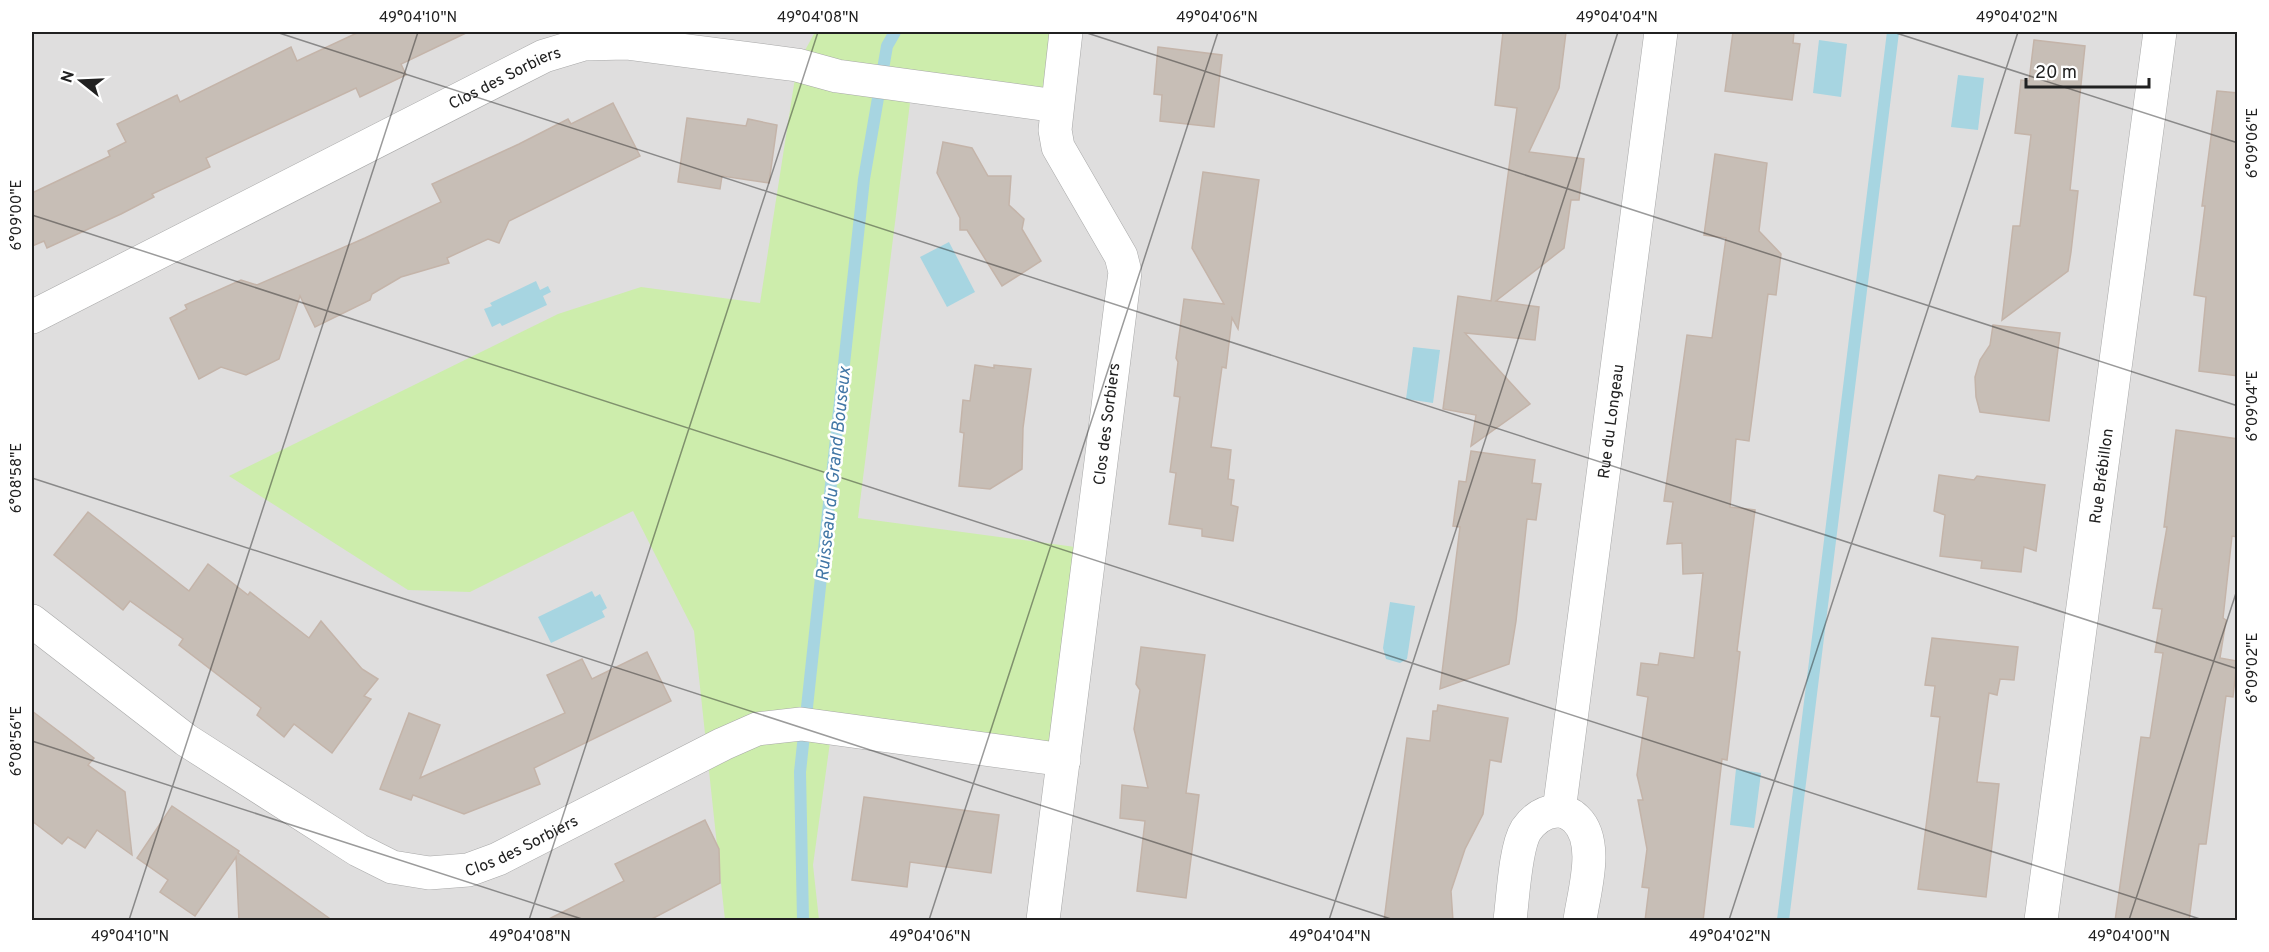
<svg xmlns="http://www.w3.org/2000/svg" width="2269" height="952" font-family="Overpass,sans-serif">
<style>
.residential{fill:#dfdede}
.grass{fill:#cdedac}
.water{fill:#a7d5e1}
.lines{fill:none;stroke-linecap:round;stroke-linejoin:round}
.stream{stroke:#a7d5e1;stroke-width:12}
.building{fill:#c7beb6;stroke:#c4b4a9;stroke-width:1.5}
.minor-casing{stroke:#a8a8a8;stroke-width:34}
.minor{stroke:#fff;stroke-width:33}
.ticks{fill:none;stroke:#212121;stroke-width:1.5;stroke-opacity:0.45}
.labels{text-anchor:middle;stroke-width:5;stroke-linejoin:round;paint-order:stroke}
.street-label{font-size:16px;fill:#212121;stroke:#fff}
.water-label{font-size:18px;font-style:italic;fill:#4277a6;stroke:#fff}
.neatline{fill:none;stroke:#212121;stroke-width:2}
.ticks-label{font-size:15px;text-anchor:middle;fill:#212121}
</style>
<rect width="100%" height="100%" fill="#f2eee8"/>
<rect class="residential" x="32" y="32" width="2205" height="888"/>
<path class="grass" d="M 815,32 L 1066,32 L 1057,106 L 912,87 L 858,518 L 1090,549 L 1064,760 L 832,728 L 813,865 L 819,920 L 725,920 L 694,631 L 633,511 L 470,592 L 408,590 L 229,476 L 558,314 L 641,287 L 760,303 L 797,65 Z"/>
<g class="water">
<path d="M 1819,40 L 1847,44 L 1841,97 L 1813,93 Z"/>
<path d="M 1958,75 L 1984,78 L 1978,130 L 1951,127 Z"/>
<path d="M 949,242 L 975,292 L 947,307 L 920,257 Z"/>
<path d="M 536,281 L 540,290 L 548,286 L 551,292 L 543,296 L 547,305 L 502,326 L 500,323 L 492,327 L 484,309 L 492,306 L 490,303 Z"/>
<path d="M 1413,347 L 1440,350 L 1433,403 L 1406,399 Z"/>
<path d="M 592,591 L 595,597 L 600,594 L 607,608 L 602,611 L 605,617 L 551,643 L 538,617 Z"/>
<path d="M 1390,602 L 1415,606 L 1407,659 L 1400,663 L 1386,659 L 1383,648 Z"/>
<path d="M 1736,769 L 1761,773 L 1754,828 L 1730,825 Z"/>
</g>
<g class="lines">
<g class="stream">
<path d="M 803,920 L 800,772 L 864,179 L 887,46 L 895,32"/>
<path d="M 1783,920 L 1893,32"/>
</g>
</g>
<g class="building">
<path d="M 359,32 L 468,32 L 401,64 L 406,75 L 360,97 L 356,88 L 206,158 L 210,167 L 152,194 L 154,197 L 121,214 L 47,248 L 44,241 L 32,246 L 32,193 L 110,156 L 108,151 L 126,142 L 117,124 L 177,95 L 180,102 L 291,47 L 297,61 Z"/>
<path d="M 1503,32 L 1566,32 L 1559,88 L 1529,152 L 1584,159 L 1579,200 L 1571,200 L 1564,248 L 1496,301 L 1539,307 L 1535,340 L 1465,333 L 1530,404 L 1471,446 L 1476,415 L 1443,409 L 1458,296 L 1491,301 L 1517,108 L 1495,105 Z"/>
<path d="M 1733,32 L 1794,32 L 1793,43 L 1800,44 L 1792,100 L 1725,91 Z"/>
<path d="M 2034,40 L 2085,46 L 2070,190 L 2078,191 L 2071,252 L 2068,271 L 2002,320 L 2013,226 L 2020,226 L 2031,135 L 2015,133 L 2021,80 L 2029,81 Z"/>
<path d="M 1158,47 L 1222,55 L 1214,127 L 1160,121 L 1162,95 L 1154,94 Z"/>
<path d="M 2217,91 L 2238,93 L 2238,376 L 2199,371 L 2206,297 L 2194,295 L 2205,206 L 2202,206 Z"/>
<path d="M 613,103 L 640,156 L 509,221 L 499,243 L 488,239 L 447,258 L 449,263 L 401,277 L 372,294 L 370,300 L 315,327 L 300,296 L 279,359 L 246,375 L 221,367 L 199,379 L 170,318 L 187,309 L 185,305 L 241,280 L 257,285 L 365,238 L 441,202 L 432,184 L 519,144 L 568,119 L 571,124 Z"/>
<path d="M 687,118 L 746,126 L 748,119 L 777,125 L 769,183 L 722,176 L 720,189 L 678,182 Z"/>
<path d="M 943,142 L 972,148 L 988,176 L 1011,176 L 1009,205 L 1024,219 L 1022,229 L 1041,261 L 1002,286 L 967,230 L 960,230 L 960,218 L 937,173 Z"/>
<path d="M 1715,154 L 1767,163 L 1759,231 L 1781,254 L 1776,295 L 1768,294 L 1749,441 L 1736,439 L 1730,507 L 1755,510 L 1737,651 L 1740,652 L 1727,760 L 1722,759 L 1703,921 L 1645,921 L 1649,888 L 1642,887 L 1647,849 L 1638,800 L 1643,800 L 1637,775 L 1648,697 L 1637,695 L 1641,663 L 1658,665 L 1660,653 L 1694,658 L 1703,573 L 1683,574 L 1682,543 L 1667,544 L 1673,502 L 1664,501 L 1687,335 L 1712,338 L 1726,238 L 1704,235 Z"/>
<path d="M 1203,172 L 1259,180 L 1238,329 L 1232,318 L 1226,368 L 1222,367 L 1211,447 L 1231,450 L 1228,479 L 1234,480 L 1231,505 L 1238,507 L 1233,541 L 1202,536 L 1202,529 L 1169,524 L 1176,473 L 1170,472 L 1180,397 L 1174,396 L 1178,362 L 1176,358 L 1184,299 L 1224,304 L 1192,248 Z"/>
<path d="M 1993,325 L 2060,333 L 2049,421 L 1980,412 L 1976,397 L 1975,377 L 1980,360 L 1990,345 Z"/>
<path d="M 975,365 L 994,368 L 994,365 L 1031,369 L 1023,428 L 1022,469 L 990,489 L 959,486 L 964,433 L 960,432 L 963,400 L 970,401 Z"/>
<path d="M 2176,430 L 2238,439 L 2238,537 L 2232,536 L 2223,618 L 2226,620 L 2220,658 L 2237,661 L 2233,697 L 2226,696 L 2206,844 L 2199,844 L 2189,921 L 2115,921 L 2141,737 L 2150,738 L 2163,653 L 2155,652 L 2162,609 L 2153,608 L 2167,527 L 2164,527 Z"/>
<path d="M 1471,451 L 1535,460 L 1532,483 L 1541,484 L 1536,520 L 1527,519 L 1516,621 L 1509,664 L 1440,689 L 1460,527 L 1453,526 L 1459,481 L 1466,482 Z"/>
<path d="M 1939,475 L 1974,480 L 1977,476 L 2045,485 L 2036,551 L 2024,547 L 2021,572 L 1981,568 L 1982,561 L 1940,556 L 1945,515 L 1934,511 Z"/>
<path d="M 88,512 L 189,591 L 208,564 L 248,595 L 250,592 L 309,638 L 321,621 L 362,669 L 378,679 L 364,696 L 371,699 L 332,753 L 294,724 L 284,737 L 257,715 L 261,708 L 179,645 L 183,639 L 130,601 L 123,610 L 54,555 Z"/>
<path d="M 1932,638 L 2018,647 L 2014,680 L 2000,679 L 1997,695 L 1989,693 L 1977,782 L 1999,784 L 1986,897 L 1918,889 L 1940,717 L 1931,716 L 1935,686 L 1925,685 Z"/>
<path d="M 1141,647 L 1205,655 L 1186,793 L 1199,795 L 1186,898 L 1137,891 L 1145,821 L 1120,818 L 1122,785 L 1148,788 L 1134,729 L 1140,690 L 1136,684 Z"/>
<path d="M 647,652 L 671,701 L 534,768 L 540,784 L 464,814 L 413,795 L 411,800 L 380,789 L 409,713 L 440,725 L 420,778 L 565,713 L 547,675 L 582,659 L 592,679 Z"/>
<path d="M 1438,705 L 1508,718 L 1501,762 L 1490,760 L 1483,814 L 1465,849 L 1451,891 L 1453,921 L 1384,921 L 1407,738 L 1430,741 L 1433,711 L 1437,711 Z"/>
<path d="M 32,711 L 94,758 L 88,765 L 125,792 L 132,855 L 97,830 L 85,848 L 68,837 L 62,844 L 32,821 Z"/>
<path d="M 864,797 L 999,815 L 991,873 L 910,862 L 907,887 L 852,880 Z"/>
<path d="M 172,806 L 239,851 L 238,853 L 333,921 L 239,921 L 236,857 L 195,916 L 160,892 L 168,880 L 137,858 Z"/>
<path d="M 705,820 L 719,849 L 720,883 L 648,921 L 545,921 L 624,881 L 615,864 Z"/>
</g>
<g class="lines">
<g class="minor-casing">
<g id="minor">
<path id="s1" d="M 32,317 L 544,56 L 584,44 L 626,43 L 797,65 L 837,76 L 1057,106"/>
<path id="s2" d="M 32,621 L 186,740 L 358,850 L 392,867 L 429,873 L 468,870 L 498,859 L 723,744 L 757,729 L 801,724 L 1064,760"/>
<path id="s3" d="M 1559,811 L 1661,32"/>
<path id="s4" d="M 1043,920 L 1125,272 L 1121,256 L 1058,147 L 1055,130 L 1066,32"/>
<path d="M 1510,920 C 1513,898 1515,848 1526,830 C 1533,820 1543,812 1556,811 C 1563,810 1571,814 1576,819 C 1600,842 1584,891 1580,920"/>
<path id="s5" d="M 2041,920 L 2160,32"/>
</g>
</g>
<use href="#minor" class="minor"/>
</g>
<path class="ticks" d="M 276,32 L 2238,669M 1084,32 L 2238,406M 1893,32 L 2238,143M 32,215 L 2203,920M 32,478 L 1394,920M 32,741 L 585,920M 129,920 L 418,32M 529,920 L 818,32M 929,920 L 1218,32M 1329,920 L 1618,32M 1729,920 L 2018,32M 2129,920 L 2238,587"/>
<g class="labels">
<g class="street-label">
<text dy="6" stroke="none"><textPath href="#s1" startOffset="530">Clos des Sorbiers</textPath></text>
<text dy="6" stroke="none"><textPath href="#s3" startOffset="393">Rue du Longeau</textPath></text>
<text dy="6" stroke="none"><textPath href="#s4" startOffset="500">Clos des Sorbiers</textPath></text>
<text dy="6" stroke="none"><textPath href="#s5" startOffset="448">Rue Brébillon</textPath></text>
<text dy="6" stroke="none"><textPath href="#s2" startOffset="572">Clos des Sorbiers</textPath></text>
</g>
<g class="water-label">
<text transform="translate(833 474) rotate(-84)" y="6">Ruisseau du Grand Bouseux</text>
</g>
</g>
<rect width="2269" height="952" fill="none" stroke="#ffffff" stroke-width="66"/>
<g transform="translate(81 81) rotate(288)" stroke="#ffffff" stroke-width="4.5" paint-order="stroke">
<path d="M0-4.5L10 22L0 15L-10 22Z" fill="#212121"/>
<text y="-9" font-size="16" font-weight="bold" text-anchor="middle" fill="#212121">N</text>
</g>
<path d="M2026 78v9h123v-9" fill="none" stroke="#212121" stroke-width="3"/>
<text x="2035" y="78" font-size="18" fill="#212121" stroke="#ffffff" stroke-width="4.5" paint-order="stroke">20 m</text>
<rect x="33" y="33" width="2203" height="886" class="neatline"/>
<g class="ticks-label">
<text x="418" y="22">49°04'10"N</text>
<text x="818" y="22">49°04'08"N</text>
<text x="1217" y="22">49°04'06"N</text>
<text x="1617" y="22">49°04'04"N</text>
<text x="2017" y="22">49°04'02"N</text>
<text transform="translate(2252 143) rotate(-90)" y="5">6°09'06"E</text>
<text transform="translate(16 215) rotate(-90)" y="5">6°09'00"E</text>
<text transform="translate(2252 406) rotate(-90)" y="5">6°09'04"E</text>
<text transform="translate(16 478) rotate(-90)" y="5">6°08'58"E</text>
<text transform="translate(2252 668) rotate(-90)" y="5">6°09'02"E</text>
<text transform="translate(16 741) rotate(-90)" y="5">6°08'56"E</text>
<text x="130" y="941">49°04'10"N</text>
<text x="530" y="941">49°04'08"N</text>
<text x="930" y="941">49°04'06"N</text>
<text x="1330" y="941">49°04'04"N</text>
<text x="1730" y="941">49°04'02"N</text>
<text x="2129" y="941">49°04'00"N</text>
</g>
</svg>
